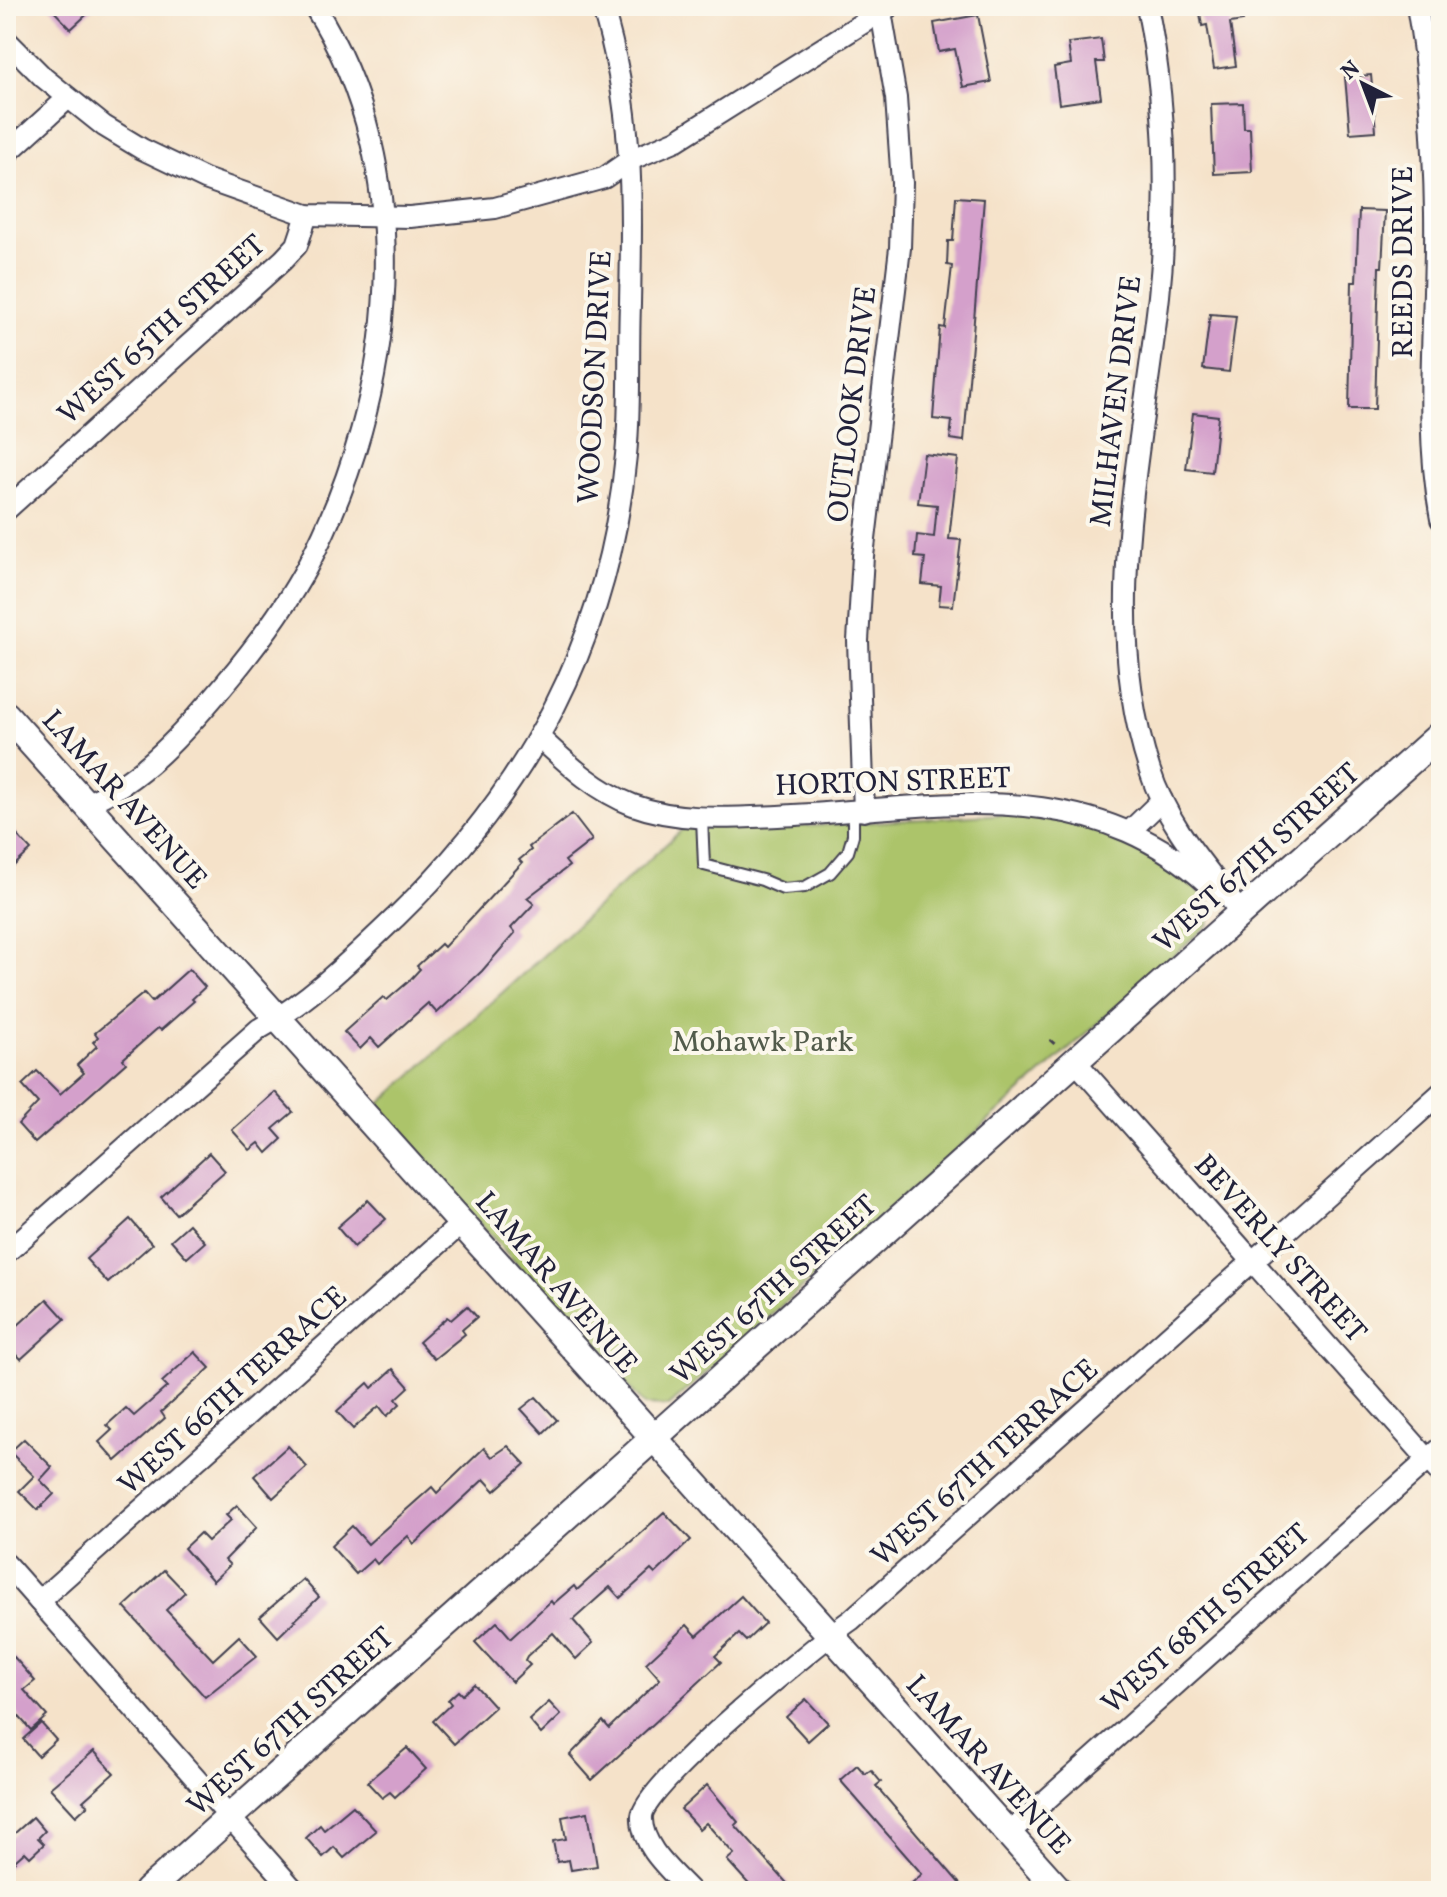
<svg xmlns="http://www.w3.org/2000/svg" width="1447" height="1897" font-family="Vollkorn,serif">
<style>
.green{fill:#acc46a;stroke:#677352;stroke-width:2}
.building{fill:#d4a0cb}
.lines{fill:none;stroke-linecap:round;stroke-linejoin:round}
.service-casing{stroke:#423f50;stroke-width:14}
.minor-casing{stroke:#423f50;stroke-width:24}
.tertiary-casing{stroke:#423f50;stroke-width:30}
.path{stroke:#423f50;stroke-width:3;stroke-dasharray:6 6;stroke-linecap:butt}
.service{stroke:#fff;stroke-width:10}
.minor{stroke:#fff;stroke-width:20}
.tertiary{stroke:#fff;stroke-width:26}
.labels{text-anchor:middle;stroke-width:8;stroke-linejoin:round;paint-order:stroke}
.street-label{font-size:30px;fill:#22223b;stroke:#fbf7ec}
.park-label{font-size:30px;fill:#525b4b;stroke:#fbf7ec}
</style>
<rect width="100%" height="100%" fill="#fbf7ec"/>
<filter id="ink" filterUnits="userSpaceOnUse"><feTurbulence type="fractalNoise" baseFrequency=".0125" numOctaves="2"/><feDisplacementMap in="SourceGraphic" scale="16" xChannelSelector="R" yChannelSelector="G"/><feConvolveMatrix kernelMatrix="1 2 1 2 8 2 1 2 1" color-interpolation-filters="sRGB"/></filter>
<filter id="wash" filterUnits="userSpaceOnUse"><feTurbulence type="fractalNoise" baseFrequency=".006" numOctaves="4" result="noise"/><feDisplacementMap in="SourceGraphic" scale="32" xChannelSelector="R" yChannelSelector="G"/><feGaussianBlur stdDeviation="1.8" result="paint"/><feColorMatrix in="noise" values="0 0 0 0 0 0 0 0 0 0 0 0 0 0 0 0 0 1.4 0 .05"/><feComposite in="paint" operator="in"/></filter>
<g filter="url(#wash)">
<rect width="100%" height="100%" fill="#f5e2c9"/>
<path class="green" d="M 1004,814 L 1081,823 L 1165,861 L 1208,900 L 1212,909 L 1209,924 L 669,1406 L 645,1405 L 375,1108 L 685,827 L 813,826 Z"/>
<g id="blocks">
<g class="building">
<path d="M 49,6 L 96,6 L 71,29 Z"/>
<path d="M 1199,6 L 1241,6 L 1243,21 L 1230,23 L 1236,66 L 1214,69 L 1207,25 L 1202,26 Z"/>
<path d="M 978,15 L 991,82 L 963,87 L 955,49 L 939,52 L 934,23 Z"/>
<path d="M 1101,39 L 1104,62 L 1096,62 L 1101,98 L 1059,104 L 1054,67 L 1071,64 L 1068,43 Z"/>
<path d="M 1371,75 L 1376,131 L 1350,133 L 1345,77 Z"/>
<path d="M 1243,103 L 1244,128 L 1250,128 L 1252,172 L 1214,174 L 1211,104 Z"/>
<path d="M 956,197 L 984,199 L 964,441 L 950,439 L 952,421 L 933,419 L 940,327 L 945,328 L 952,266 L 947,265 L 948,241 L 953,241 Z"/>
<path d="M 1359,210 L 1385,211 L 1382,267 L 1379,267 L 1375,409 L 1349,409 L 1352,282 L 1356,282 Z"/>
<path d="M 1210,314 L 1236,316 L 1229,372 L 1203,369 Z"/>
<path d="M 1193,413 L 1218,416 L 1212,472 L 1186,469 Z"/>
<path d="M 924,454 L 958,458 L 949,539 L 961,540 L 953,606 L 939,605 L 941,586 L 922,584 L 925,558 L 915,557 L 917,535 L 934,537 L 937,505 L 918,503 Z"/>
<path d="M 572,814 L 592,840 L 565,861 L 569,866 L 527,898 L 534,904 L 511,928 L 515,933 L 482,971 L 437,1013 L 428,1003 L 379,1047 L 371,1038 L 360,1049 L 344,1032 L 383,997 L 387,1000 L 408,982 L 420,969 L 417,966 L 441,944 L 444,947 L 522,863 L 519,860 L 531,850 L 529,847 Z"/>
<path d="M 14,832 L 31,850 L 6,873 L 6,840 Z"/>
<path d="M 189,969 L 205,987 L 192,999 L 194,1001 L 161,1030 L 158,1028 L 123,1059 L 126,1063 L 35,1143 L 18,1124 L 38,1103 L 22,1085 L 37,1071 L 60,1094 L 84,1073 L 77,1065 L 97,1046 L 93,1042 L 98,1037 L 95,1033 L 144,993 L 152,1002 Z"/>
<path d="M 275,1092 L 293,1112 L 273,1129 L 282,1139 L 267,1153 L 259,1143 L 250,1150 L 232,1130 Z"/>
<path d="M 209,1153 L 225,1171 L 176,1214 L 161,1197 Z"/>
<path d="M 368,1200 L 386,1219 L 354,1247 L 337,1227 Z"/>
<path d="M 130,1219 L 152,1244 L 108,1283 L 86,1259 Z"/>
<path d="M 189,1224 L 205,1242 L 187,1258 L 171,1240 Z"/>
<path d="M 47,1299 L 65,1319 L 21,1359 L 6,1343 L 6,1336 Z"/>
<path d="M 467,1306 L 477,1317 L 462,1330 L 465,1334 L 434,1359 L 419,1342 L 447,1317 L 451,1320 Z"/>
<path d="M 195,1352 L 210,1368 L 161,1412 L 165,1418 L 116,1461 L 99,1442 L 112,1430 L 107,1425 L 126,1408 L 134,1416 L 167,1387 L 162,1382 Z"/>
<path d="M 393,1369 L 409,1387 L 396,1399 L 400,1404 L 387,1416 L 379,1406 L 353,1429 L 337,1411 L 368,1383 L 372,1388 Z"/>
<path d="M 536,1397 L 557,1420 L 543,1433 L 521,1409 Z"/>
<path d="M 24,1439 L 52,1467 L 40,1480 L 54,1494 L 38,1510 L 19,1491 L 34,1476 L 10,1452 Z"/>
<path d="M 288,1446 L 307,1467 L 273,1498 L 254,1476 Z"/>
<path d="M 508,1446 L 525,1464 L 495,1491 L 484,1479 L 414,1544 L 408,1536 L 377,1564 L 373,1559 L 356,1574 L 331,1546 L 352,1526 L 368,1544 L 432,1487 L 437,1493 L 484,1448 L 492,1457 Z"/>
<path d="M 237,1505 L 257,1527 L 225,1560 L 230,1565 L 213,1581 L 184,1548 L 200,1533 L 208,1541 L 231,1520 L 226,1515 Z"/>
<path d="M 664,1512 L 691,1540 L 655,1574 L 651,1570 L 620,1598 L 610,1587 L 573,1620 L 593,1643 L 576,1659 L 553,1633 L 527,1656 L 525,1660 L 530,1665 L 512,1682 L 475,1642 L 497,1622 L 511,1638 L 551,1601 L 553,1604 L 574,1586 L 577,1590 Z"/>
<path d="M 164,1570 L 185,1592 L 166,1610 L 213,1660 L 239,1636 L 257,1656 L 205,1697 L 124,1607 Z"/>
<path d="M 303,1579 L 319,1597 L 278,1637 L 260,1617 Z"/>
<path d="M 741,1596 L 765,1623 L 746,1641 L 739,1634 L 715,1656 L 721,1662 L 592,1780 L 570,1755 L 603,1721 L 609,1728 L 660,1679 L 646,1663 L 687,1625 L 697,1636 Z"/>
<path d="M 14,1657 L 35,1681 L 24,1690 L 47,1716 L 31,1730 L 6,1702 L 6,1665 Z"/>
<path d="M 474,1684 L 495,1707 L 454,1744 L 433,1721 L 451,1704 L 448,1700 L 458,1691 L 462,1695 Z"/>
<path d="M 806,1699 L 828,1723 L 808,1741 L 786,1717 Z"/>
<path d="M 549,1702 L 561,1715 L 541,1734 L 529,1720 Z"/>
<path d="M 41,1723 L 56,1740 L 38,1756 L 23,1739 Z"/>
<path d="M 407,1748 L 426,1769 L 395,1797 L 390,1792 L 382,1798 L 367,1782 Z"/>
<path d="M 94,1751 L 114,1773 L 83,1801 L 88,1805 L 76,1816 L 50,1788 Z"/>
<path d="M 857,1765 L 865,1774 L 871,1770 L 881,1782 L 876,1786 L 960,1884 L 952,1891 L 903,1891 L 922,1874 L 840,1780 Z"/>
<path d="M 707,1785 L 738,1822 L 735,1825 L 794,1891 L 755,1891 L 727,1860 L 734,1854 L 706,1823 L 699,1829 L 681,1809 Z"/>
<path d="M 353,1806 L 376,1831 L 344,1858 L 334,1847 L 323,1857 L 306,1838 L 320,1825 L 324,1830 Z"/>
<path d="M 588,1812 L 597,1866 L 571,1870 L 569,1860 L 557,1862 L 553,1841 L 566,1839 L 562,1817 Z"/>
<path d="M 33,1817 L 45,1831 L 38,1838 L 44,1844 L 30,1857 L 25,1852 L 6,1869 L 6,1841 Z"/>
</g>
</g>
</g>
<g filter="url(#ink)">
<use href="#blocks" fill-opacity="0" stroke="#423f50" stroke-width="2"/>
<g class="lines">
<g class="service-casing">
<path id="service" d="M 702,818 L 704,865 L 762,880 L 783,889 L 805,887 L 830,873 L 848,852 L 853,835 L 853,812"/>
</g>
<g class="minor-casing">
<g id="minor">
<path d="M 1147,6 C 1166,100 1169,200 1159,296 C 1142,451 1099,618 1150,771 C 1167,825 1207,868 1241,913"/>
<path d="M 1417,6 C 1429,74 1434,144 1435,213 C 1437,315 1422,418 1441,519"/>
<path d="M 6,40 L 44,78 L 104,126 L 142,149 L 205,179 L 307,215 L 410,217 L 495,208 L 604,178 L 630,160 L 677,140 L 890,6"/>
<path d="M 6,154 L 68,98"/>
<path d="M 6,510 L 283,260 L 297,245 L 307,215"/>
<path d="M 540,738 C 568,764 596,791 633,805 C 679,822 730,818 778,816 C 933,809 1082,770 1208,884"/>
<path d="M 87,803 C 140,783 187,729 223,686 C 254,649 284,610 307,567 C 397,396 421,174 314,6"/>
<path d="M 864,811 L 858,641 L 863,556 L 900,248 L 902,183 L 896,98 L 880,6"/>
<path d="M 1131,830 L 1162,800"/>
<path d="M 1075,1061 L 1441,1474"/>
<path d="M 6,1253 L 259,1029 C 311,1000 355,956 398,915 C 529,788 609,639 626,455 C 631,406 628,354 630,304 C 632,197 634,110 602,6"/>
<path d="M 6,1564 L 295,1891"/>
<path d="M 39,1601 L 462,1223"/>
<path d="M 1008,1834 L 1441,1448"/>
<path d="M 690,1891 C 671,1871 640,1845 642,1816 C 644,1785 818,1643 851,1620 L 1441,1093"/>
</g>
</g>
<g class="tertiary-casing">
<g id="tertiary">
<path d="M 6,715 L 1060,1891"/>
<path d="M 147,1891 L 1441,734"/>
</g>
</g>
<g class="path">
<path d="M 1182,904 L 1198,900"/>
<path d="M 1050,1040 L 1059,1048"/>
</g>
<use href="#service" class="service"/>
<use href="#minor" class="minor"/>
<use href="#tertiary" class="tertiary"/>
</g>
</g>
<g class="labels">
<g class="street-label">
<text transform="translate(1402 262) rotate(-90)" y="10">REEDS DRIVE</text>
<text transform="translate(161 329) rotate(-42)" y="10">WEST 65TH STREET</text>
<text transform="translate(594 377) rotate(-87)" y="10">WOODSON DRIVE</text>
<text transform="translate(1115 401) rotate(-83)" y="10">MILHAVEN DRIVE</text>
<text transform="translate(851 404) rotate(-83)" y="10">OUTLOOK DRIVE</text>
<text transform="translate(893 781) rotate(-2)" y="10">HORTON STREET</text>
<text transform="translate(125 799) rotate(48)" y="10">LAMAR AVENUE</text>
<text transform="translate(1256 857) rotate(-42)" y="10">WEST 67TH STREET</text>
<text transform="translate(1281 1248) rotate(48)" y="10">BEVERLY STREET</text>
<text transform="translate(557 1282) rotate(49)" y="10">LAMAR AVENUE</text>
<text transform="translate(773 1289) rotate(-42)" y="10">WEST 67TH STREET</text>
<text transform="translate(232 1390) rotate(-42)" y="10">WEST 66TH TERRACE</text>
<text transform="translate(984 1462) rotate(-42)" y="10">WEST 67TH TERRACE</text>
<text transform="translate(1205 1618) rotate(-42)" y="10">WEST 68TH STREET</text>
<text transform="translate(290 1721) rotate(-42)" y="10">WEST 67TH STREET</text>
<text transform="translate(989 1764) rotate(48)" y="10">LAMAR AVENUE</text>
</g>
<g class="park-label">
<text x="763" y="1051">Mohawk Park</text>
</g>
</g>
<rect width="1447" height="1897" fill="none" stroke="#fbf7ec" stroke-width="32"/>
<g transform="translate(1363 84) rotate(318)" stroke="#fbf7ec" stroke-width="6" paint-order="stroke">
<path d="M0-6L14 30L0 20L-14 30Z" fill="#22223b"/>
<text y="-12" font-size="22" font-weight="bold" text-anchor="middle" fill="#22223b">N</text>
</g>
</svg>
